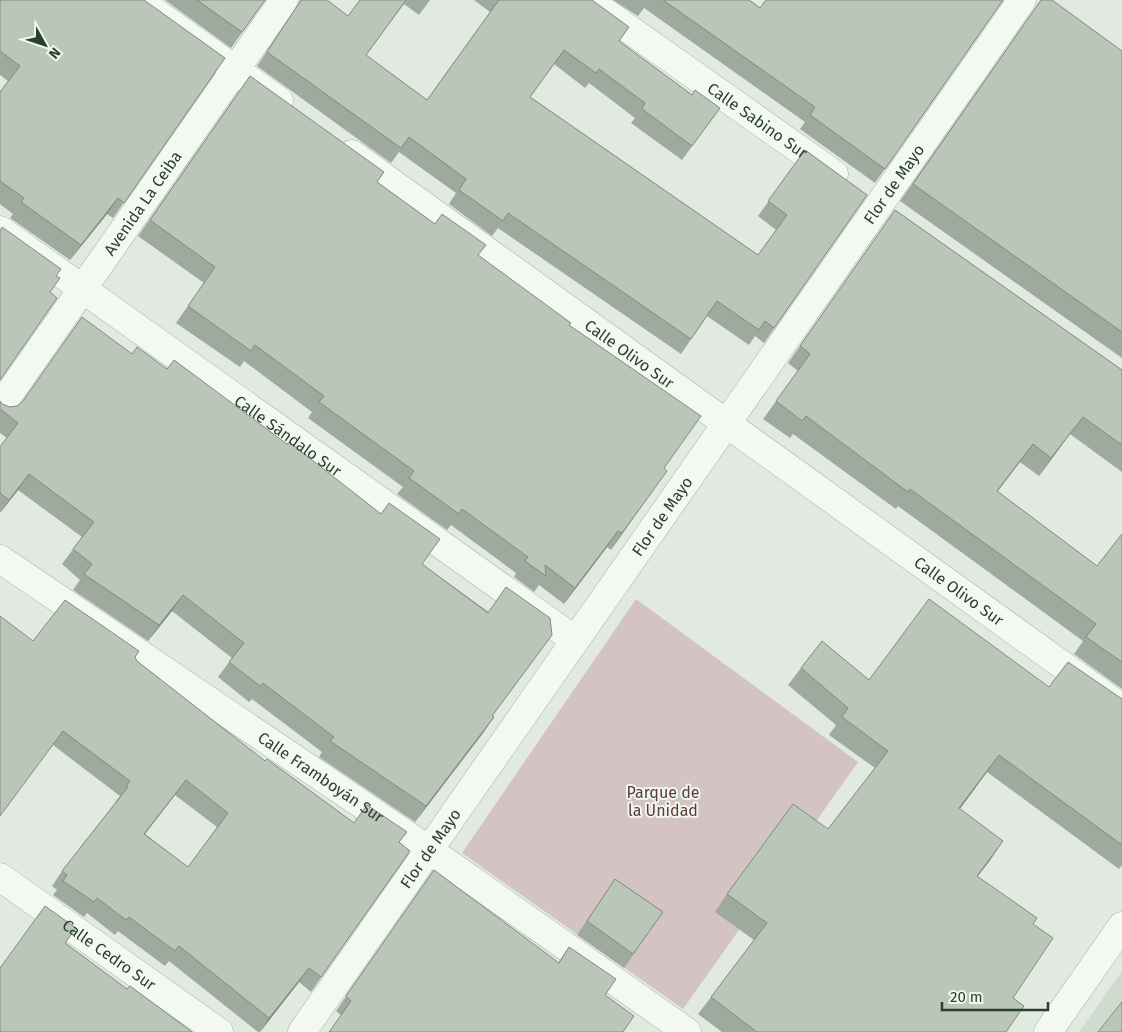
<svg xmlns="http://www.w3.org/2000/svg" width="1122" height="1032" font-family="'Fira Sans',sans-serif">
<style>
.built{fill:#cfdbcf}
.green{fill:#d3c3c2}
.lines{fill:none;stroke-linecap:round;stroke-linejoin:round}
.minor-casing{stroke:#a6b3a6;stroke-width:29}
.minor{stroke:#f4f8f3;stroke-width:28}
.wall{fill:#9faa9e;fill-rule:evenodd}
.shaded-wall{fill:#828b81}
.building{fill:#b9c6b8;stroke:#828b81;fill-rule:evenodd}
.labels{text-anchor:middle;stroke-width:4;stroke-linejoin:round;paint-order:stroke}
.street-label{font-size:16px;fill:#2a4129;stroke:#f1f7f0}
.park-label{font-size:16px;fill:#5c3c37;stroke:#f1f7f0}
</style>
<rect width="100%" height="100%" fill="#e1e9e1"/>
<path class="built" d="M 1122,971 L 1122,1032 L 1079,1032 Z"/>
<path class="green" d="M 636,599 L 858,762 L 683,1009 L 462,853 Z"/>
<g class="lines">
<g class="minor-casing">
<g id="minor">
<path d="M 138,0 L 279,101"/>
<path id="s1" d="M 588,0 L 834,174"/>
<path id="s2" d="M 352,154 L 1122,708"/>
<path id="s3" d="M 0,230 L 575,640"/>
<path id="s4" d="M 0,407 L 284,0"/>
<path id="s5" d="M 0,559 L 429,850 L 687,1032"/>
<path id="s6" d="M 0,877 L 219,1032"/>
<path id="s7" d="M 302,1032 L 1022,0"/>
<path d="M 1048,1032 L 1122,926"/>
</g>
</g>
<use href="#minor" class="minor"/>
</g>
<g class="wall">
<path d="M 0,0 L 225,58 L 113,218 L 107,214 L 70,260 L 10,218 L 13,214 L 0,204 L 0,92 L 8,81 L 0,75 Z"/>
<path d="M 165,0 L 265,0 L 231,48 Z"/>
<path d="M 301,0 L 327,0 L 348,16 L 360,0 L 430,0 L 419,15 L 404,4 L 366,55 L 427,100 L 490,12 L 474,0 L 592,0 L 619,42 L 692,95 L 720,108 L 682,160 L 631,123 L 635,118 L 589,83 L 585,88 L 554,64 L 530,97 L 758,255 L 776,230 L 758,216 L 805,150 L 867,195 L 764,343 L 755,336 L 749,345 L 707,316 L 681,354 L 498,228 L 492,236 L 449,204 L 456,193 L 399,152 L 391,163 L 257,66 Z"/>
<path d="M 613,0 L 749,0 L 760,8 L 1003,0 L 875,183 L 800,129 L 805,122 L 644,8 L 638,16 Z"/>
<path d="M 1041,0 L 1122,51 L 1122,358 L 900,201 Z"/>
<path d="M 250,76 L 377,182 L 478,255 L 569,325 L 664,468 L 627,527 L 611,550 L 607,547 L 564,604 L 539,585 L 534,592 L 514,577 L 516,573 L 451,525 L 447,530 L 397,494 L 403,487 L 308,418 L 312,412 L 244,361 L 240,367 L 176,323 L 204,283 L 138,236 Z"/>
<path d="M 895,210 L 1122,370 L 1122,472 L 1070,434 L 1039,476 L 1020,462 L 997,492 L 1097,566 L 1122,534 L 1122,689 L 1074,654 L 1083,641 L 898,506 L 896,509 L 793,434 L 790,438 L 763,419 L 798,371 L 788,363 Z"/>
<path d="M 132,354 L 541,650 L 492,716 L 494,717 L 483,733 L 415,822 L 319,757 L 322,752 L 252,699 L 249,702 L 218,677 L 232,658 L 172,611 L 148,641 L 73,590 L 80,580 L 62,564 L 82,537 L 18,490 L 0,513 L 0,447 L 7,438 L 0,433 L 0,401 L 2,404 L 10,407 L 17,406 Z"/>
<path d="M 33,641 L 139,651 L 135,657 L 137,661 L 265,761 L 354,823 L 407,832 L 399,842 L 410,851 L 311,992 L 299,982 L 260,1032 L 258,1032 L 169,961 L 165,966 L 118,931 L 115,935 L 87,913 L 84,917 L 53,895 L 57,890 L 52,886 L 62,871 L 117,801 L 116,801 L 120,796 L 53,745 ZM 175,795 L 217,827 L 188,867 L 145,834 Z"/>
<path d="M 801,668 L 869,680 L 1049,687 L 1122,699 L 1122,865 L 1119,869 L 987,772 L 960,809 L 991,859 L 977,877 L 1033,924 L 1013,998 L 1006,1032 L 722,1032 L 698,1014 L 711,997 L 754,940 L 715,912 L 727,894 L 828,829 L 875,768 L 829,735 L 836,725 L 788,685 Z"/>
<path d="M 434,870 L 558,963 L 569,947 L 605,995 L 341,1015 L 336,1011 Z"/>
<path d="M 615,879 L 663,912 L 624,968 L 577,935 Z"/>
</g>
<g class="shaded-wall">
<path d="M 118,198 L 107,214 L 70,260 L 81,245 Z"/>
<path d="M 1083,417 L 1070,434 L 1039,476 L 1051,458 Z"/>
<path d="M 1033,444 L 1020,462 L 984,509 L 997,491 Z"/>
<path d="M 29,474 L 18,490 L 0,513 L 9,500 Z"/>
<path d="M 656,487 L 627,527 L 611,550 L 622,533 Z"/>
<path d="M 618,531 L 607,547 L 564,604 L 575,588 Z"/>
<path d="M 183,595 L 172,611 L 148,641 L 159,625 Z"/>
<path d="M 494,717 L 483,733 L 415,822 L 426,806 Z"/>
<path d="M 999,755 L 987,772 L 947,826 L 959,808 Z"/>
<path d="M 186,780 L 175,795 L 134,848 L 144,834 Z"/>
<path d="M 1003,841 L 991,859 L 964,894 L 977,876 Z"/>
<path d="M 309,968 L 299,982 L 260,1032 L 269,1018 Z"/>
</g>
<g class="building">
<path d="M 0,0 L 144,0 L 225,58 L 124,203 L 118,198 L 81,245 L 21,202 L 24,198 L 0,181 L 0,92 L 20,66 L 0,51 Z"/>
<path d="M 197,0 L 265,0 L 242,32 Z"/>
<path d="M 301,0 L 327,0 L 348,16 L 360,0 L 406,0 L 366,55 L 427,100 L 499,0 L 592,0 L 629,27 L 619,41 L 692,95 L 695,90 L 720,108 L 692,146 L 642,109 L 645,103 L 599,69 L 596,73 L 564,50 L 530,97 L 758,255 L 787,215 L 768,201 L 805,150 L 867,195 L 774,328 L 765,321 L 759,330 L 717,301 L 691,339 L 508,213 L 503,221 L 459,190 L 466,179 L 409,137 L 401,148 L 267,52 Z"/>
<path d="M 663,0 L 749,0 L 760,8 L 766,0 L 1003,0 L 885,169 L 810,115 L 815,107 Z"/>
<path d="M 1041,0 L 1052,0 L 1122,51 L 1122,332 L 913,184 Z"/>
<path d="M 250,76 L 384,172 L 377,182 L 435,224 L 442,214 L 486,245 L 478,255 L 571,323 L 569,325 L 701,416 L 664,468 L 667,471 L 638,511 L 622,533 L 618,531 L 575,588 L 545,565 L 546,576 L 525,561 L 528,557 L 462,509 L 459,514 L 409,478 L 414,471 L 319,402 L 324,396 L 255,345 L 251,351 L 188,306 L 215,267 L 150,220 Z"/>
<path d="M 895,210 L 1122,370 L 1122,445 L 1083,417 L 1051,458 L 1033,444 L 997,491 L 1097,566 L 1122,534 L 1122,662 L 1086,637 L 1096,624 L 910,489 L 908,492 L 806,416 L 802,421 L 776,401 L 810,354 L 800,346 Z"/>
<path d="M 2,227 L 61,269 L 56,276 L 60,278 L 50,292 L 57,298 L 0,380 L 0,231 Z"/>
<path d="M 82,317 L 132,354 L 137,347 L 167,369 L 174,360 L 287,444 L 289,442 L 381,514 L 389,503 L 440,539 L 422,564 L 488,613 L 506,587 L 550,618 L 552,635 L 492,716 L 494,717 L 426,806 L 330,741 L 334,737 L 263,683 L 260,686 L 229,662 L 244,643 L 183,595 L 159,625 L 84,574 L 92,564 L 73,549 L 94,522 L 29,474 L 9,500 L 0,493 L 0,447 L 18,423 L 0,409 L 0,401 L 2,404 L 10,407 L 17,406 L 23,401 Z"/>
<path d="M 929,599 L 1049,687 L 1068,662 L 1122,699 L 1122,845 L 999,755 L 959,808 L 1003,841 L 977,876 L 1037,918 L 1033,924 L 1053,938 L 1013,998 L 1024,1006 L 1006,1032 L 757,1032 L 711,997 L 767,923 L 727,894 L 793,804 L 828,829 L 888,751 L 842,717 L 848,708 L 801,668 L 822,641 L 869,680 Z"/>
<path d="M 65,600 L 139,651 L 135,657 L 137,661 L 265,761 L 267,759 L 354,823 L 367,805 L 407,832 L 399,842 L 410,851 L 321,977 L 309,968 L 269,1018 L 179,946 L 175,951 L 129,917 L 126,920 L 97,898 L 94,902 L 63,881 L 67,875 L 62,871 L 128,787 L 126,786 L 130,781 L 63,731 L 0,816 L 0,616 L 33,641 ZM 186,780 L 228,813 L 188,867 L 144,834 Z"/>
<path d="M 434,870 L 559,963 L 569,947 L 616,979 L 605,995 L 634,1016 L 623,1032 L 329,1032 L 351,1001 L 346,996 Z"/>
<path d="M 615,879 L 663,912 L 633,954 L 587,921 Z"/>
<path d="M 45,906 L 76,928 L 65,943 L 127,989 L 130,986 L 192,1032 L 0,1032 L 0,968 Z"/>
<path d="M 1122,1002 L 1122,1032 L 1098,1032 Z"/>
</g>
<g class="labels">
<g class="street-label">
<text dy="6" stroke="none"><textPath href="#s1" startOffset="208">Calle Sabino Sur</textPath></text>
<text dy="6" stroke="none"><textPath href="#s7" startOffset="1034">Flor de Mayo</textPath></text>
<text dy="6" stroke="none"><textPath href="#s4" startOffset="249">Avenida La Ceiba</textPath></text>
<text dy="6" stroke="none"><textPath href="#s2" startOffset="342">Calle Olivo Sur</textPath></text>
<text dy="6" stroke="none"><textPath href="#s3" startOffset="354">Calle Sándalo Sur</textPath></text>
<text dy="6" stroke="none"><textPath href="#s7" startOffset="629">Flor de Mayo</textPath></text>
<text dy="6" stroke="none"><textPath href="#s2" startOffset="748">Calle Olivo Sur</textPath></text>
<text dy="6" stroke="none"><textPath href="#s5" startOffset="388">Calle Framboyán Sur</textPath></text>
<text dy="6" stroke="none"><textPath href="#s7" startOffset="224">Flor de Mayo</textPath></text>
<text dy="6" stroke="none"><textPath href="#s6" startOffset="134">Calle Cedro Sur</textPath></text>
</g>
<g class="park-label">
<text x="663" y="798">Parque de<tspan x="663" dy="18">la Unidad</tspan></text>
</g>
</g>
<g transform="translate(45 45) rotate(130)" stroke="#f1f7f0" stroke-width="4" paint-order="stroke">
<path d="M0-4L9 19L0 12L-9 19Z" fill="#2a4129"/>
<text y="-8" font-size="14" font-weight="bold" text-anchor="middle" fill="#2a4129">N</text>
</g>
<path d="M942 1002v8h106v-8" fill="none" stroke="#2a4129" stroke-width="2.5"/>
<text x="950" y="1002" font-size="15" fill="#2a4129" stroke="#f1f7f0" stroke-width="4" paint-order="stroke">20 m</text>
</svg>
